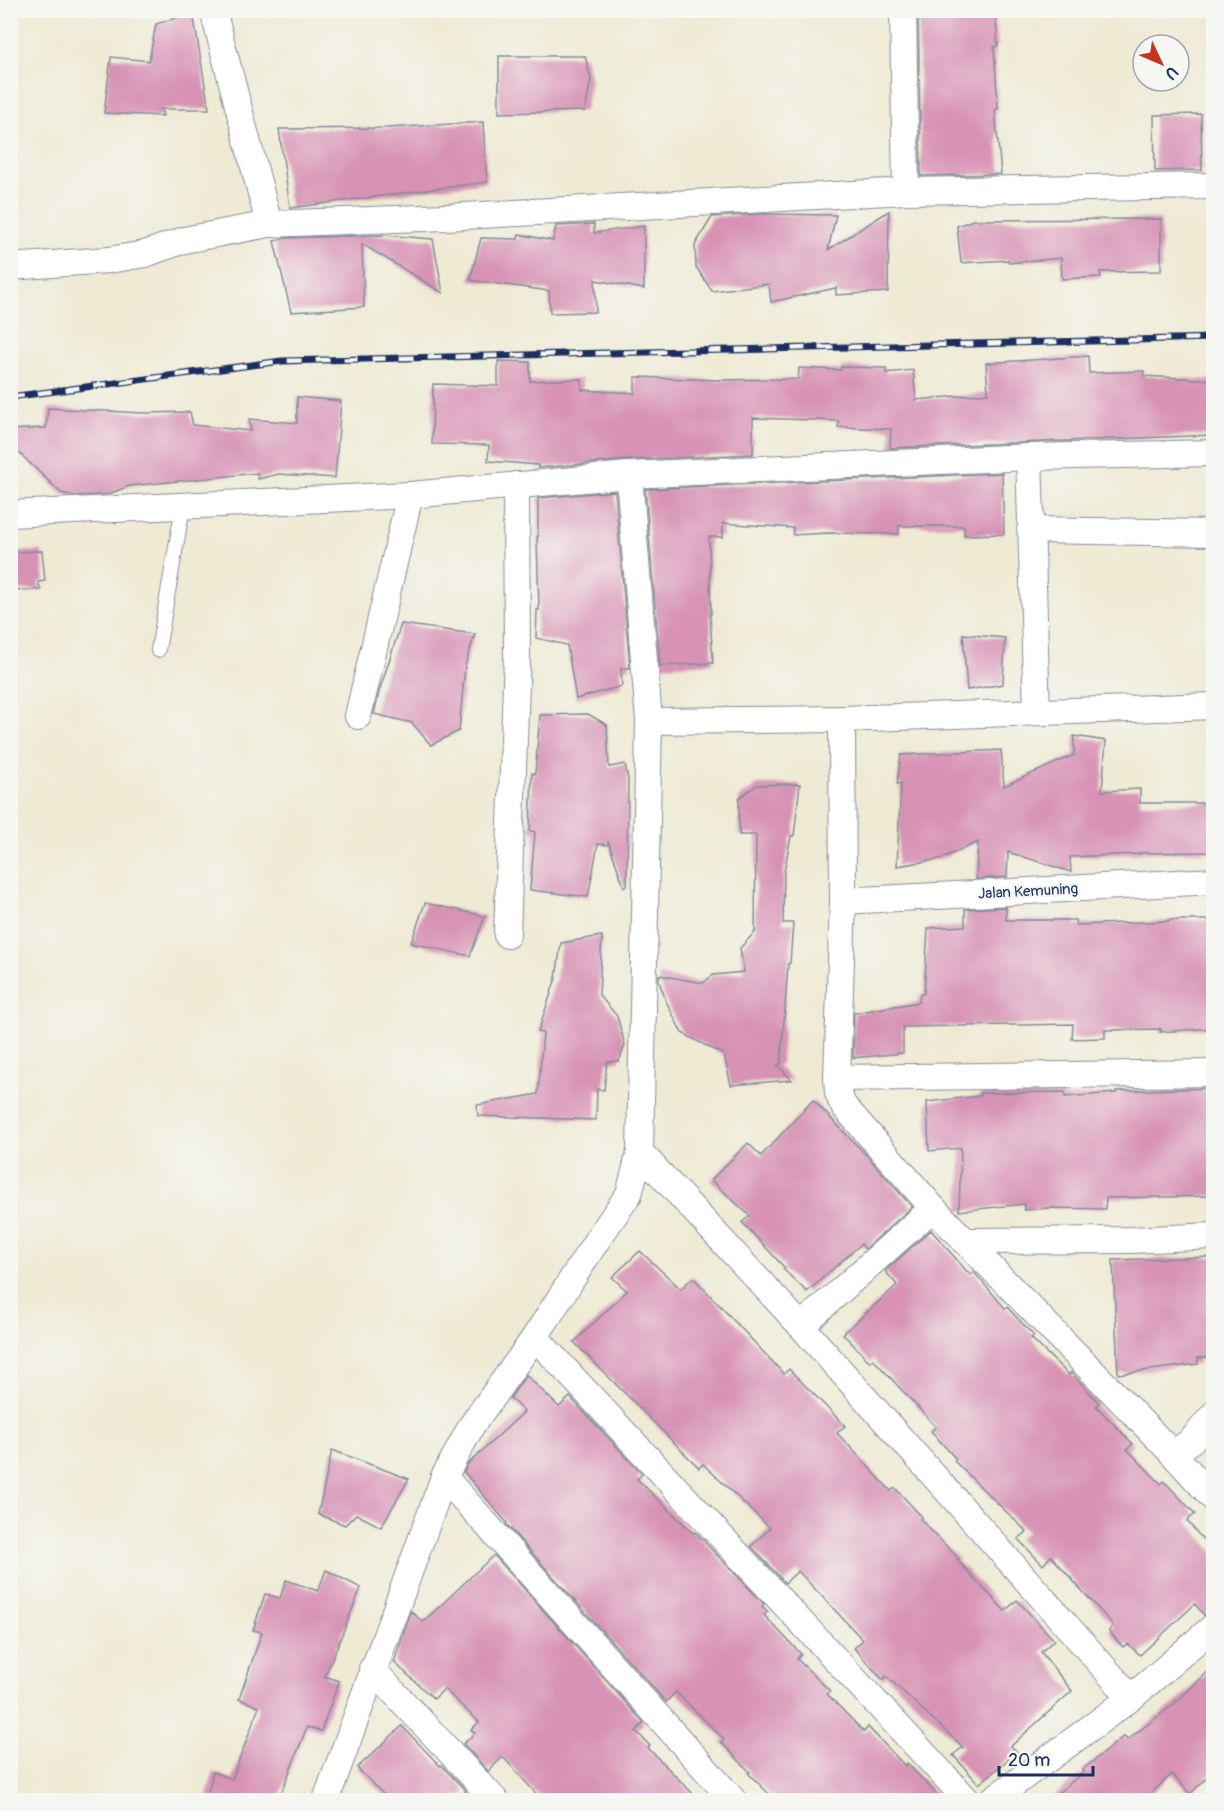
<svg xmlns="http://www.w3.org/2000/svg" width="1224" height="1811" font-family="Pangolin,sans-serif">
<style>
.building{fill:#d792b4}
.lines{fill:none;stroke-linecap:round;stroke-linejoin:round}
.service-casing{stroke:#848c99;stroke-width:16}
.minor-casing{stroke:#848c99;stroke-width:28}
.service{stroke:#fff;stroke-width:14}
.minor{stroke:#fff;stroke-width:26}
.rail-casing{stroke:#1b2f5e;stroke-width:7}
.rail{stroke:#f6f6f2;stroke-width:4.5;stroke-dasharray:14;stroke-linecap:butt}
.labels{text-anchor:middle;stroke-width:4.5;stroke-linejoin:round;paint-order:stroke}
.street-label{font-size:15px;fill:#1b2f5e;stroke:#f6f6f2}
</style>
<rect width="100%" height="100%" fill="#f6f6f2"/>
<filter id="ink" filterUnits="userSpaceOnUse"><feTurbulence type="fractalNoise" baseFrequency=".0167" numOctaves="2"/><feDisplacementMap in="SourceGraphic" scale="12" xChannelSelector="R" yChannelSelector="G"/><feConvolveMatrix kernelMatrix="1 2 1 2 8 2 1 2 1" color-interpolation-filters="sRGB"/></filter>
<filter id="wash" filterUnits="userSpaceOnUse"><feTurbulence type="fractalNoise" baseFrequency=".008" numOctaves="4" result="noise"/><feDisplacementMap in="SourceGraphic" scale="24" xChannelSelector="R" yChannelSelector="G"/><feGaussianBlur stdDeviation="1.35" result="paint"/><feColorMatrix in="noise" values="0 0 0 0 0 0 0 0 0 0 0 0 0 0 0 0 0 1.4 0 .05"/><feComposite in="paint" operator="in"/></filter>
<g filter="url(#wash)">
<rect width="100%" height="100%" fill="#eeead4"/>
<g id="blocks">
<g class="building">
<path d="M 918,10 L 995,10 L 998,46 L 994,47 L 998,109 L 995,110 L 1001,174 L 921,176 Z"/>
<path d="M 193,13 L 209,109 L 161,109 L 163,116 L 104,113 L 111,57 L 149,61 L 156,24 Z"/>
<path d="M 499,56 L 585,56 L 591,79 L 585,111 L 499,113 Z"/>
<path d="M 1201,114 L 1202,170 L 1155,171 L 1154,115 Z"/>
<path d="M 483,122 L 487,182 L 290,208 L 279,129 L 387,128 Z"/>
<path d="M 889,211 L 888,292 L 836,295 L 836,288 L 771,302 L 769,284 L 712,291 L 696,267 L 695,245 L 712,217 L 762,214 L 836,215 L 828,250 Z"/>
<path d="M 1161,219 L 1161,271 L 1100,272 L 1101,277 L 1062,279 L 1061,258 L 1009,263 L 1008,260 L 961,263 L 957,226 L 973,220 Z"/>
<path d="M 594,224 L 594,233 L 644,226 L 644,289 L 595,280 L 596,312 L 550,313 L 549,291 L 470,280 L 481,238 L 518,239 L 519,234 L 553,241 L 556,226 Z"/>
<path d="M 383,235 L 433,239 L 443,293 L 362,244 L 364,307 L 291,312 L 274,241 L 285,238 Z"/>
<path d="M 1088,356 L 1089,373 L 1144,371 L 1144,376 L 1214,380 L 1214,435 L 890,448 L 891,429 L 838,427 L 839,421 L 753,418 L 753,454 L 628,460 L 538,468 L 538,465 L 488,461 L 489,445 L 432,444 L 433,384 L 498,386 L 498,361 L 530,362 L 530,381 L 582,379 L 582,390 L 635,393 L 635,377 L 718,380 L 798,379 L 799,368 L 841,370 L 841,367 L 886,368 L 886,373 L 913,370 L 916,400 L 988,393 L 986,363 Z"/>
<path d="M 297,397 L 341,401 L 335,478 L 279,474 L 258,479 L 257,473 L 129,486 L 109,494 L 74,496 L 61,493 L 10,444 L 10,430 L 46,428 L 48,408 L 143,413 L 190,412 L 193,425 L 251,431 L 249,419 L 297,423 Z"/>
<path d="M 1002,473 L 1004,534 L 964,535 L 964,526 L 899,526 L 899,534 L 827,533 L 793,535 L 793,528 L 723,523 L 723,537 L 709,537 L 711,614 L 710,614 L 713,663 L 660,666 L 645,489 Z"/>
<path d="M 615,491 L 630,668 L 621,668 L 622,686 L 576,699 L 567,645 L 536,638 L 537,610 L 539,610 L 537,537 L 538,537 L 538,498 Z"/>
<path d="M 42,551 L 45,581 L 38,582 L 41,590 L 10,590 L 10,552 Z"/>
<path d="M 401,624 L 475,634 L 465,666 L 459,731 L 431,745 L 412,723 L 374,714 L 379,692 Z"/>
<path d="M 963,634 L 1005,638 L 1003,684 L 967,690 Z"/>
<path d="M 588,714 L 607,725 L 609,767 L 625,764 L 628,779 L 627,886 L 624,887 L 608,841 L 608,845 L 598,844 L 588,897 L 530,890 L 535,832 L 530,831 L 532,773 L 535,774 L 540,715 Z"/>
<path d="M 1074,736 L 1106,741 L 1102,791 L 1140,789 L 1140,803 L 1214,803 L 1214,852 L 1139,853 L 1139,854 L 1070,857 L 1071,872 L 1008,852 L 1007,877 L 976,879 L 978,842 L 940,859 L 897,866 L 901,783 L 897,784 L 901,755 L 1001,750 L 1004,786 L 1074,755 Z"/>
<path d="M 800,784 L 794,836 L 791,836 L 784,872 L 783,923 L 793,923 L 790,963 L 788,964 L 781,1064 L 777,1065 L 792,1080 L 731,1085 L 724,1055 L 682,1033 L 666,1001 L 659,981 L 659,975 L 703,983 L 713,975 L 744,972 L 740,948 L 755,932 L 756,835 L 739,835 L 739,798 L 757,785 Z"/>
<path d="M 425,903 L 485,916 L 470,956 L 411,943 Z"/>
<path d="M 1006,907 L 1006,920 L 1075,920 L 1076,925 L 1168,921 L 1168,920 L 1214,920 L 1214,1028 L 1160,1032 L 1161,1029 L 1105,1030 L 1105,1038 L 1072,1039 L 1073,1024 L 903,1027 L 903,1053 L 853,1058 L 854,1013 L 919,1002 L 920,994 L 924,994 L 928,928 L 965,926 L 965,909 Z"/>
<path d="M 602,936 L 599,995 L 617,1016 L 625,1045 L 619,1061 L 607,1062 L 604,1090 L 597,1089 L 596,1120 L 478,1116 L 477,1105 L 538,1094 L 543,1033 L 538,1032 L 556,978 L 561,943 Z"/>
<path d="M 1214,1088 L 1214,1196 L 1106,1198 L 1105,1209 L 1049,1208 L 1024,1210 L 1024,1204 L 959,1211 L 961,1148 L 929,1151 L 927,1102 L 980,1096 L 980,1093 L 1065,1092 L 1065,1097 L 1116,1093 L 1116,1091 Z"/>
<path d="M 813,1100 L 869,1158 L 912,1207 L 865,1249 L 861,1244 L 807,1292 L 783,1269 L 785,1268 L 742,1222 L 750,1216 L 711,1180 L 748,1143 L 761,1156 Z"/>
<path d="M 931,1230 L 970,1275 L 974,1272 L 1005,1308 L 1007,1307 L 1034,1336 L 1031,1338 L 1069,1375 L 1071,1372 L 1099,1403 L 1096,1406 L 1133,1444 L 1127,1449 L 1161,1484 L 1164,1481 L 1195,1514 L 1187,1521 L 1214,1552 L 1214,1611 L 1204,1615 L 1195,1604 L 1140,1655 L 1128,1644 L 1123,1647 L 1109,1631 L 1113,1625 L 1051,1556 L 1043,1565 L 1018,1539 L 1027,1532 L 954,1461 L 956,1459 L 931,1431 L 936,1427 L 873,1359 L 870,1362 L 843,1334 L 897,1285 L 885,1271 Z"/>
<path d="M 640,1251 L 681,1289 L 693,1277 L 784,1374 L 789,1369 L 845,1426 L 837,1433 L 891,1491 L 895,1488 L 922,1517 L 920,1519 L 959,1559 L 957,1560 L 1005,1611 L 1017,1600 L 1054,1640 L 1041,1652 L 1072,1691 L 1011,1746 L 1017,1752 L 979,1784 L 953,1755 L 963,1747 L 886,1676 L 883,1680 L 854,1648 L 863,1640 L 798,1571 L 785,1583 L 751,1546 L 770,1528 L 703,1464 L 699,1468 L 574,1342 L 627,1291 L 612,1277 Z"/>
<path d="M 1214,1257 L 1214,1357 L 1198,1358 L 1198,1364 L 1118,1374 L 1113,1260 Z"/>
<path d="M 526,1375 L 559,1407 L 570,1397 L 642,1474 L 637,1479 L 693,1533 L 695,1532 L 764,1604 L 762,1606 L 768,1612 L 764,1615 L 801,1654 L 797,1659 L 830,1691 L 827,1694 L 864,1732 L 868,1727 L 905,1766 L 907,1763 L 942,1800 L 775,1800 L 748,1773 L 750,1772 L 721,1742 L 724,1739 L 676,1692 L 666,1702 L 506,1524 L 507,1523 L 464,1472 L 467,1465 L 524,1412 L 510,1398 Z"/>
<path d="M 332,1450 L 409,1479 L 381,1527 L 356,1514 L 345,1525 L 318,1514 Z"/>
<path d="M 494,1555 L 644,1723 L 636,1731 L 650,1746 L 648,1748 L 699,1800 L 542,1800 L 503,1757 L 488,1771 L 463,1744 L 475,1733 L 471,1730 L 479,1722 L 444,1689 L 434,1699 L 394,1662 L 411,1611 L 423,1622 Z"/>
<path d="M 326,1570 L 361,1588 L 325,1676 L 339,1681 L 321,1731 L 307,1727 L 280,1796 L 282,1796 L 282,1800 L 206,1800 L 213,1772 L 232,1779 L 259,1707 L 239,1699 L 262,1632 L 253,1630 L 265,1594 L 280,1598 L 286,1580 L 318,1591 Z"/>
<path d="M 1214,1666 L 1214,1771 L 1190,1794 L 1172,1774 L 1144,1800 L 1049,1800 L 1084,1772 L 1082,1770 L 1124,1736 L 1127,1740 L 1174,1704 Z"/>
<path d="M 402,1726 L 440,1766 L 441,1765 L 466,1791 L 457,1800 L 389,1800 L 357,1768 Z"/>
</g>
</g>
</g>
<g filter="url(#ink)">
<use href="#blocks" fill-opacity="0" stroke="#848c99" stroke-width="1.5"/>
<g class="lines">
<g class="service-casing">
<path id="service" d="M 158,650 L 183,506"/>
</g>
<g class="minor-casing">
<g id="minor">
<path d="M 213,10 L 269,224"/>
<path d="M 903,10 L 906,191"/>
<path d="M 10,267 L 109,260 L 145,254 L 184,240 L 269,224 L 446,217 L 906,191 L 1214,186"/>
<path d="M 1029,457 L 1037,712"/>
<path d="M 10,514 L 410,495 L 629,475 L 1029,457 L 1214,453"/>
<path d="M 1030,530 L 1214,533"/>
<path d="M 358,716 L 410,495"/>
<path d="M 842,719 L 843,901 L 837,1078 L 838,1093 L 843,1105 L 933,1208 L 1173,1454 L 1214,1499"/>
<path d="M 649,721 L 842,719 L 1214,706"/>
<path d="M 843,901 L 1214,881"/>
<path d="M 507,935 L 517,656 L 516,485"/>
<path d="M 837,1078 L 1214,1073"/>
<path d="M 640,1152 L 801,1326 L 1131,1698"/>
<path d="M 964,1241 L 1131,1240 L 1214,1236"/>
<path d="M 801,1326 L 933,1208"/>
<path d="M 535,1337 L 967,1800"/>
<path d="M 1173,1454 L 1192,1440 L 1214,1414"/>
<path d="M 444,1477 L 733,1800"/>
<path d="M 372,1669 L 495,1800"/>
<path d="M 326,1800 L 444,1477 L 472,1425 L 535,1337 L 597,1240 L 629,1194 L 640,1152 L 649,721 L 629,475"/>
<path d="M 992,1800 L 1131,1698 L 1214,1626"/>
</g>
</g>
<use href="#service" class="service"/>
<use href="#minor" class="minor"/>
<g class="rail-casing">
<path id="rail" d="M 10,397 L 282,361 L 1214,338"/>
</g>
<use href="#rail" class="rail"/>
</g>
</g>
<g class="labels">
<g class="street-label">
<text transform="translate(1028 891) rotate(-3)" y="5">Jalan Kemuning</text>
</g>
</g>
<rect width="1224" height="1811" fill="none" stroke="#f6f6f2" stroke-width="36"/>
<g transform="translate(1161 63) rotate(134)"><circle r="28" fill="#f6f6f2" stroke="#9ea6b7" stroke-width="1.5"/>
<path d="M0-4.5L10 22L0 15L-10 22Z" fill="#c8321e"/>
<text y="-9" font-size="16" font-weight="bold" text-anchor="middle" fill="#1b2f5e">U</text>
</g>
<path d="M999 1766v9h94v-9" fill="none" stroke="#1b2f5e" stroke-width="3"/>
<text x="1008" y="1766" font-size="18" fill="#1b2f5e" stroke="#f6f6f2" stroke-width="4.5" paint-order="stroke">20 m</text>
</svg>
